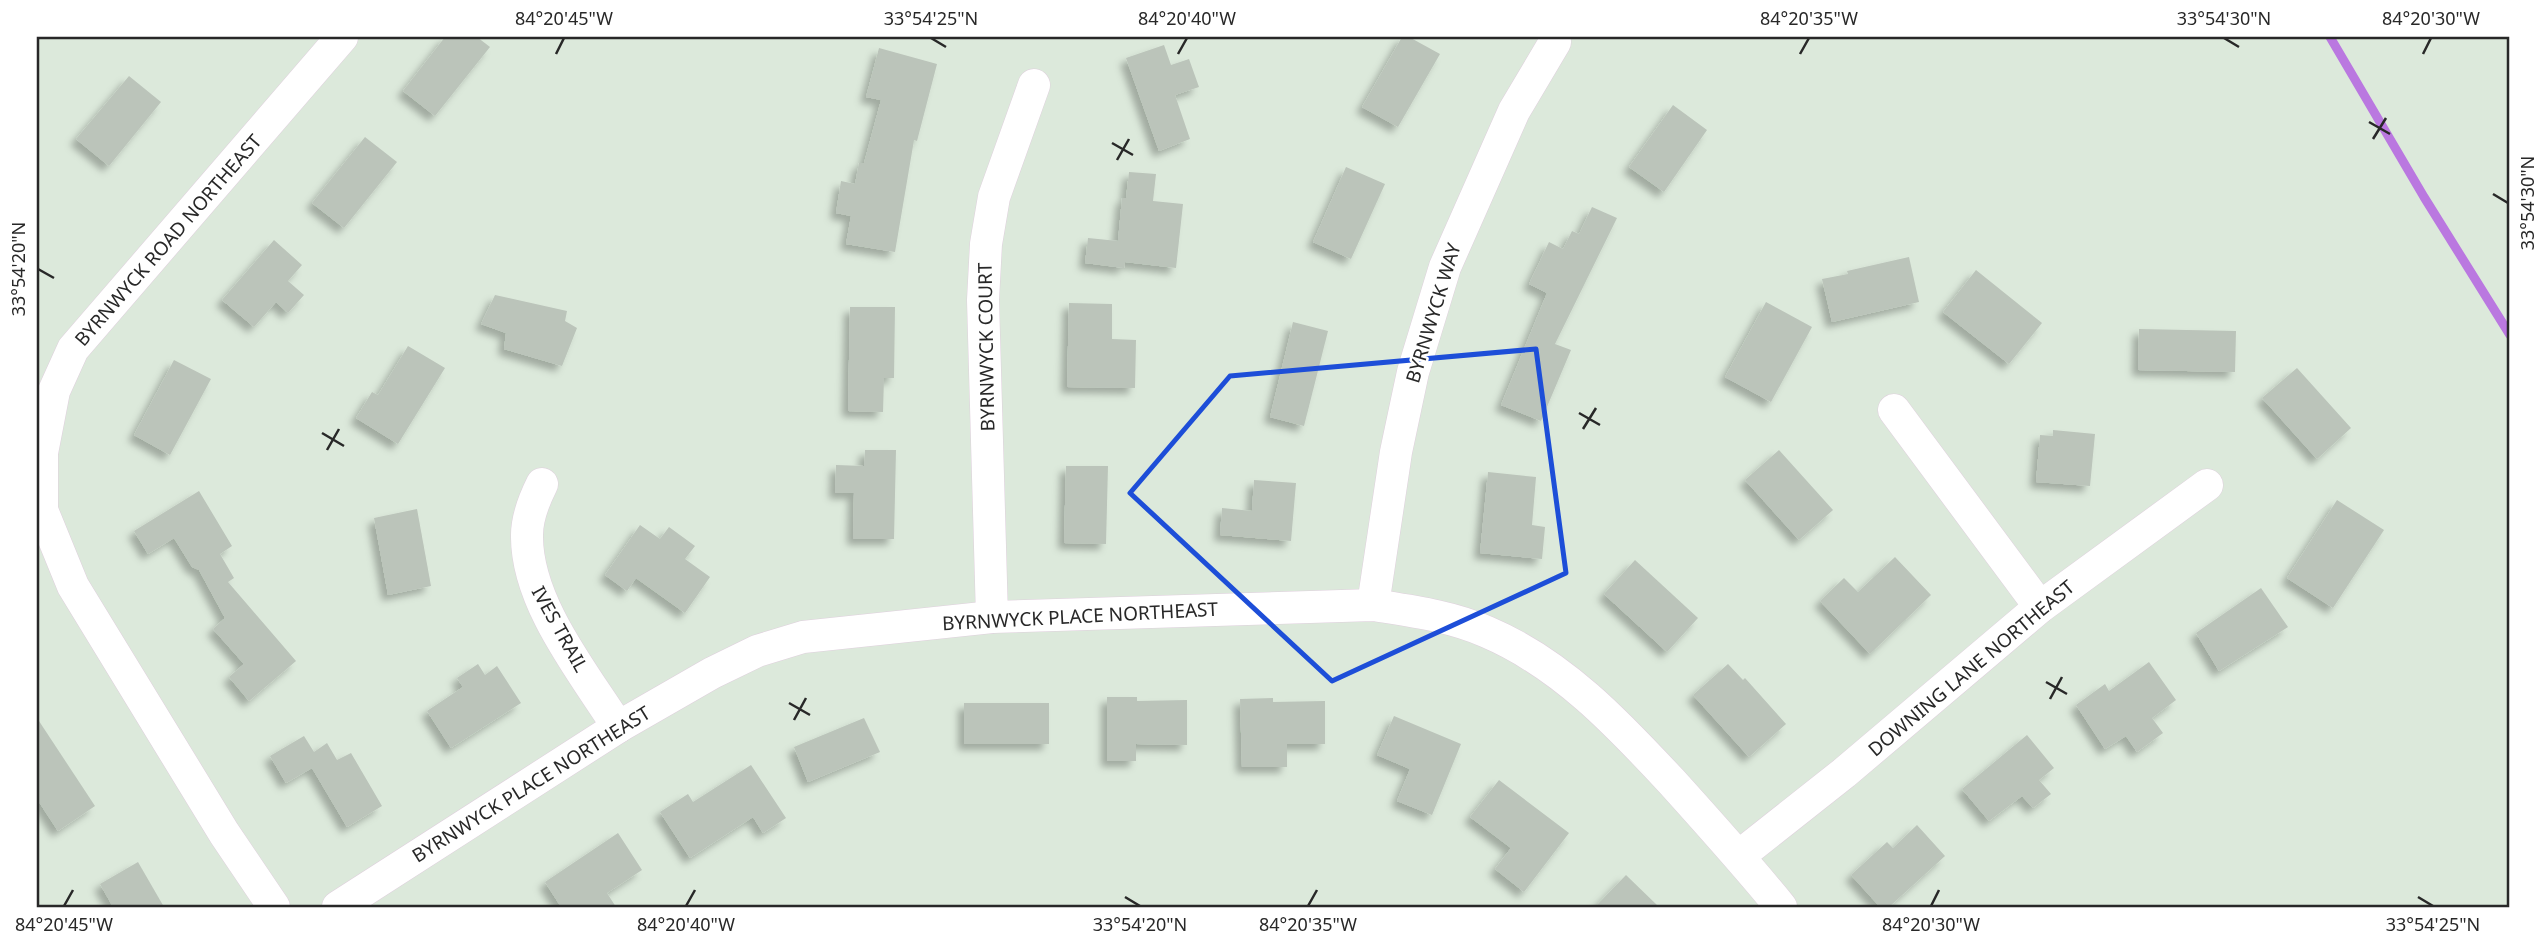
<svg xmlns="http://www.w3.org/2000/svg" width="2547" height="944" font-family="'Noto Sans',sans-serif">
<style>
.lines{fill:none;stroke-linecap:round;stroke-linejoin:round}
.stream{stroke:#ba78e0;stroke-width:9}
.building{fill:#bbc4ba;filter:url(#shadow)}
.minor-casing{stroke:#dfd0dd;stroke-width:33}
.minor{stroke:#fff;stroke-width:32}
.marked{fill:none;stroke:#1d4ed8;stroke-width:5;stroke-linejoin:round}
.ticks{fill:none;stroke:#282828;stroke-width:2.5}
.labels{text-anchor:middle;stroke-width:5;stroke-linejoin:round;paint-order:stroke}
.street-label{font-size:19px;fill:#282828;stroke:#fff}
.neatline{fill:none;stroke:#282828;stroke-width:2.5}
.ticks-label{font-size:18px;text-anchor:middle;fill:#282828}
</style>
<defs>
<filter id="shadow"><feDropShadow dx="-6" dy="6" stdDeviation="3.5" flood-color="#0004"/></filter>
</defs>
<rect width="100%" height="100%" fill="#dce9db"/>
<g class="lines">
<path class="stream" d="M 2330,37 L 2424,197 L 2510,335"/>
</g>
<g class="building">
<path d="M 445,37 L 477,37 L 490,47 L 435,116 L 403,91 Z"/>
<path d="M 1402,37 L 1409,37 L 1440,54 L 1398,127 L 1362,107 Z"/>
<path d="M 1164,45 L 1171,65 L 1189,59 L 1199,87 L 1175,95 L 1190,139 L 1159,151 L 1126,58 Z"/>
<path d="M 879,48 L 937,64 L 917,141 L 914,140 L 895,252 L 846,244 L 851,216 L 836,213 L 841,181 L 855,184 L 859,163 L 864,163 L 881,100 L 866,97 Z"/>
<path d="M 129,76 L 161,102 L 109,166 L 76,139 Z"/>
<path d="M 1673,105 L 1707,130 L 1664,192 L 1629,167 Z"/>
<path d="M 365,137 L 397,162 L 344,228 L 312,203 Z"/>
<path d="M 1346,167 L 1385,184 L 1351,259 L 1313,242 Z"/>
<path d="M 1129,172 L 1156,174 L 1153,201 L 1183,204 L 1176,268 L 1125,262 L 1124,268 L 1085,263 L 1088,238 L 1118,241 L 1122,198 L 1126,198 Z"/>
<path d="M 1592,207 L 1617,218 L 1555,344 L 1571,350 L 1541,421 L 1501,405 L 1547,293 L 1529,284 L 1549,242 L 1563,249 L 1572,231 L 1579,234 Z"/>
<path d="M 274,240 L 302,265 L 288,281 L 304,295 L 288,313 L 276,302 L 254,327 L 222,300 Z"/>
<path d="M 1909,257 L 1919,302 L 1832,322 L 1822,279 L 1848,274 L 1847,271 Z"/>
<path d="M 1976,270 L 2042,323 L 2009,364 L 1943,312 Z"/>
<path d="M 495,295 L 567,311 L 565,321 L 577,328 L 562,366 L 504,349 L 506,333 L 481,324 Z"/>
<path d="M 1766,302 L 1812,327 L 1771,402 L 1725,377 Z"/>
<path d="M 1069,303 L 1112,304 L 1112,339 L 1136,340 L 1135,388 L 1067,387 Z"/>
<path d="M 850,307 L 895,307 L 894,378 L 884,378 L 883,412 L 848,411 Z"/>
<path d="M 1293,322 L 1328,331 L 1304,426 L 1270,417 Z"/>
<path d="M 2139,329 L 2236,331 L 2235,372 L 2138,370 Z"/>
<path d="M 408,346 L 445,368 L 398,444 L 356,418 L 372,392 L 378,395 Z"/>
<path d="M 174,360 L 211,379 L 170,455 L 134,435 Z"/>
<path d="M 2297,368 L 2351,428 L 2317,459 L 2262,398 Z"/>
<path d="M 2053,430 L 2095,434 L 2090,486 L 2036,482 L 2040,435 L 2053,436 Z"/>
<path d="M 865,450 L 896,450 L 894,539 L 853,539 L 854,493 L 835,493 L 836,465 L 864,466 Z"/>
<path d="M 1779,450 L 1833,510 L 1799,540 L 1745,480 Z"/>
<path d="M 1066,466 L 1108,466 L 1106,544 L 1064,543 Z"/>
<path d="M 1488,472 L 1536,477 L 1532,525 L 1545,527 L 1542,559 L 1480,553 Z"/>
<path d="M 1254,480 L 1296,483 L 1291,541 L 1220,535 L 1222,508 L 1252,511 Z"/>
<path d="M 199,491 L 232,546 L 220,554 L 234,578 L 228,582 L 296,661 L 249,701 L 229,677 L 244,664 L 213,629 L 225,618 L 199,570 L 192,567 L 174,538 L 148,554 L 134,531 Z"/>
<path d="M 2337,500 L 2384,530 L 2333,608 L 2287,578 Z"/>
<path d="M 417,509 L 431,586 L 388,595 L 374,518 Z"/>
<path d="M 640,525 L 660,539 L 669,527 L 695,546 L 685,559 L 710,577 L 685,613 L 636,578 L 627,591 L 605,575 Z"/>
<path d="M 1895,557 L 1931,595 L 1870,654 L 1820,601 L 1844,578 L 1858,592 Z"/>
<path d="M 1635,560 L 1698,618 L 1667,652 L 1604,594 Z"/>
<path d="M 2261,588 L 2288,627 L 2219,671 L 2196,633 Z"/>
<path d="M 2149,662 L 2176,700 L 2152,718 L 2163,733 L 2137,752 L 2126,736 L 2105,749 L 2076,705 L 2105,684 L 2109,691 Z"/>
<path d="M 478,664 L 485,675 L 497,666 L 521,703 L 451,748 L 427,711 L 463,687 L 457,678 Z"/>
<path d="M 1728,664 L 1743,680 L 1745,678 L 1786,724 L 1749,757 L 1693,695 Z"/>
<path d="M 1107,697 L 1137,697 L 1137,701 L 1187,700 L 1187,745 L 1136,744 L 1136,761 L 1107,761 Z"/>
<path d="M 1273,698 L 1273,702 L 1325,701 L 1325,744 L 1287,744 L 1287,767 L 1242,767 L 1240,699 Z"/>
<rect x="964" y="703" width="85" height="41"/>
<path d="M 1394,716 L 1461,744 L 1432,815 L 1397,801 L 1410,769 L 1377,755 Z"/>
<path d="M 37,718 L 95,806 L 58,831 L 37,799 Z"/>
<path d="M 864,718 L 880,752 L 808,782 L 794,747 Z"/>
<path d="M 2027,735 L 2054,768 L 2039,780 L 2051,794 L 2033,808 L 2022,796 L 1989,821 L 1962,789 Z"/>
<path d="M 304,736 L 314,752 L 327,743 L 337,760 L 351,753 L 382,806 L 347,827 L 312,768 L 286,783 L 270,756 Z"/>
<path d="M 751,765 L 786,818 L 763,833 L 753,817 L 690,858 L 660,812 L 688,794 L 693,802 Z"/>
<path d="M 1499,780 L 1569,833 L 1524,892 L 1495,869 L 1511,848 L 1470,817 Z"/>
<path d="M 1917,825 L 1945,856 L 1889,907 L 1880,907 L 1851,875 L 1887,842 L 1893,848 Z"/>
<path d="M 618,833 L 642,870 L 607,893 L 616,907 L 561,907 L 545,882 Z"/>
<path d="M 138,862 L 164,907 L 113,907 L 100,884 Z"/>
<path d="M 1626,875 L 1659,907 L 1595,907 Z"/>
</g>
<g class="lines">
<g class="minor-casing">
<g id="minor">
<path d="M 1894,410 L 2040,607"/>
<path d="M 542,484 C 534,500 527,517 527,535 C 526,602 583,672 618,727"/>
<path d="M 1373,605 L 1396,452 L 1413,372 L 1445,267 L 1514,111 L 1555,42"/>
<path d="M 992,617 L 983,300 L 986,244 L 994,197 L 1034,85"/>
<path d="M 1739,856 L 1844,773 L 2040,607 L 2207,485"/>
<path d="M 274,907 L 224,833 L 73,586 L 42,510 L 42,453 L 54,391 L 73,349 L 342,37"/>
<path d="M 338,907 L 618,727 L 712,673 L 757,651 L 803,637 L 992,617 L 1373,605 C 1411,611 1451,616 1487,632 C 1562,664 1618,724 1672,782 C 1709,823 1746,864 1781,907"/>
</g>
</g>
<use href="#minor" class="minor"/>
</g>
<path class="marked" d="M 1536,349 L 1566,573 L 1332,681 L 1130,493 L 1230,376 Z"/>
<path class="ticks" d="M 931,38 L 946,47M 2224,38 L 2239,47M 556,54 L 564,38M 1178,54 L 1187,38M 1800,54 L 1809,38M 2423,54 L 2431,38M 2369,122 L 2390,134M 2373,139 L 2386,118M 1112,143 L 1133,155M 1117,160 L 1129,139M 2493,194 L 2508,203M 38,269 L 54,278M 1579,413 L 1600,425M 1583,429 L 1596,408M 322,433 L 344,446M 327,450 L 339,429M 2046,682 L 2067,694M 2050,699 L 2062,677M 789,703 L 810,715M 794,720 L 806,698M 1125,897 L 1140,906M 2418,897 L 2433,906M 64,906 L 73,890M 686,906 L 695,890M 1308,906 L 1317,890M 1931,906 L 1939,890"/>
<g class="labels">
<g class="street-label">
<text transform="translate(168 240) rotate(-49)" y="7">BYRNWYCK ROAD NORTHEAST</text>
<text transform="translate(1433 313) rotate(-73)" y="7">BYRNWYCK WAY</text>
<text transform="translate(986 347) rotate(-91)" y="7">BYRNWYCK COURT</text>
<text transform="translate(1080 616) rotate(-3)" y="7">BYRNWYCK PLACE NORTHEAST</text>
<text transform="translate(560 629) rotate(61)" y="7">IVES TRAIL</text>
<text transform="translate(1971 668) rotate(-40)" y="7">DOWNING LANE NORTHEAST</text>
<text transform="translate(531 784) rotate(-32)" y="7">BYRNWYCK PLACE NORTHEAST</text>
</g>
</g>
<rect width="2547" height="944" fill="none" stroke="#ffffff" stroke-width="77"/>
<rect x="38" y="38" width="2470" height="868" class="neatline"/>
<g class="ticks-label">
<text x="564" y="25">84°20'45"W</text>
<text x="931" y="25">33°54'25"N</text>
<text x="1187" y="25">84°20'40"W</text>
<text x="1809" y="25">84°20'35"W</text>
<text x="2224" y="25">33°54'30"N</text>
<text x="2431" y="25">84°20'30"W</text>
<text transform="translate(2528 203) rotate(-90)" y="6">33°54'30"N</text>
<text transform="translate(19 269) rotate(-90)" y="6">33°54'20"N</text>
<text x="64" y="931">84°20'45"W</text>
<text x="686" y="931">84°20'40"W</text>
<text x="1140" y="931">33°54'20"N</text>
<text x="1308" y="931">84°20'35"W</text>
<text x="1931" y="931">84°20'30"W</text>
<text x="2433" y="931">33°54'25"N</text>
</g>
</svg>
